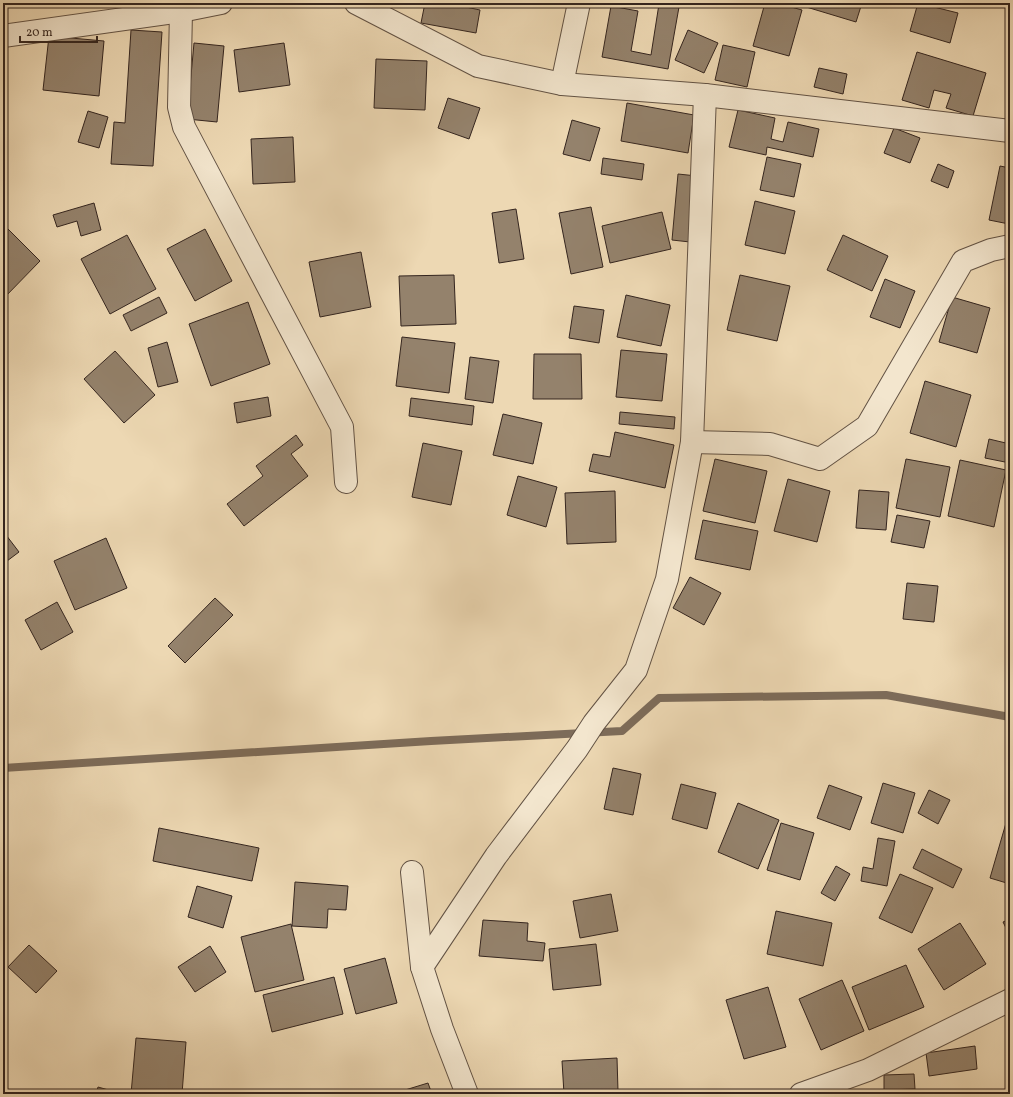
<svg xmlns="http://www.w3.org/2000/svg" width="1013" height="1097" font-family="Vollkorn,serif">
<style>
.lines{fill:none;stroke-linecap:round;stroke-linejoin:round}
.stream{stroke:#7d6c5a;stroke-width:8}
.building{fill:#94826c;stroke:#34251f}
.street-casing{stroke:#625244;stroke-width:24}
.street{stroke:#f3e6ce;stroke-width:22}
</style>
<rect width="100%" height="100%" fill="#edd8b3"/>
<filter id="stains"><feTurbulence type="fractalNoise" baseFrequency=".005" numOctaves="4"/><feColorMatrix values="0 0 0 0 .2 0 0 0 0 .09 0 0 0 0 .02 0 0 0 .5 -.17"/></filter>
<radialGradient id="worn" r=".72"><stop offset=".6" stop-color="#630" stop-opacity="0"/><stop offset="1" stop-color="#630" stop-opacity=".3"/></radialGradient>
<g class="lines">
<path class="stream" d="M 3,768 L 431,741 L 622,731 L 659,698 L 886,695 L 1010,717"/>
</g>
<g class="building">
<path d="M 425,3 L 447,3 L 480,10 L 476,33 L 421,23 Z"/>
<path d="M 765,3 L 777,3 L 802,10 L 789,56 L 753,46 Z"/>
<path d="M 804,3 L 862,3 L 856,22 L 803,6 Z"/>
<path d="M 918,3 L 958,13 L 950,43 L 910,31 Z"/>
<path d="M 659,4 L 679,7 L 668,69 L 602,57 L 611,6 L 638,11 L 631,51 L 651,55 Z"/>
<path d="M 131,30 L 162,32 L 153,166 L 111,164 L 114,122 L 125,123 Z"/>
<path d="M 688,30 L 718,43 L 704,73 L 675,60 Z"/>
<path d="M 49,36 L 104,41 L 99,96 L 43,90 Z"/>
<path d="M 194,43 L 224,46 L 217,122 L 187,119 Z"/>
<path d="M 284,43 L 290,85 L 239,92 L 234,50 Z"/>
<path d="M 723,45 L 755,52 L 747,87 L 715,80 Z"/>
<path d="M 917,52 L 986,73 L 973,116 L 946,108 L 951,94 L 934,90 L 929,108 L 902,100 Z"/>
<path d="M 376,59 L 427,61 L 425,110 L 374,108 Z"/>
<path d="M 819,68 L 847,74 L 843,94 L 814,87 Z"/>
<path d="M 448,98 L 480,108 L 469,139 L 438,128 Z"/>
<path d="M 627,103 L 694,115 L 688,153 L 621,141 Z"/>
<path d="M 738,110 L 775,118 L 771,139 L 783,142 L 788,122 L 819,129 L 813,157 L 767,147 L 766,155 L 729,147 Z"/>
<path d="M 88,111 L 108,117 L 99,148 L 78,142 Z"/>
<path d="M 572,120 L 600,128 L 590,161 L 563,154 Z"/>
<path d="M 894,128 L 920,138 L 910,163 L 884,153 Z"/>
<path d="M 293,137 L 295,182 L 253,184 L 251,139 Z"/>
<path d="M 767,157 L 801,164 L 794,197 L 760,190 Z"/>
<path d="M 603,158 L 644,164 L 642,180 L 601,174 Z"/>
<path d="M 938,164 L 954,171 L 948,188 L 931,181 Z"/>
<path d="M 1000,166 L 1010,168 L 1009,224 L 989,220 Z"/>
<path d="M 678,174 L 697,176 L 690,242 L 672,240 Z"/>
<path d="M 755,201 L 795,211 L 785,254 L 745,245 Z"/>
<path d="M 94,203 L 101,230 L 81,236 L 77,221 L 57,227 L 53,215 Z"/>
<path d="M 591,207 L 603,267 L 571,274 L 559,213 Z"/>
<path d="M 516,209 L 524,259 L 499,263 L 492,213 Z"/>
<path d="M 662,212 L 671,249 L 610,263 L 602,226 Z"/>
<path d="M 3,224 L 40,261 L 3,299 Z"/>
<path d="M 205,229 L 232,281 L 195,301 L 167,249 Z"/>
<path d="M 127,235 L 156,289 L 110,314 L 81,259 Z"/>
<path d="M 843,235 L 888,256 L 872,291 L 827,270 Z"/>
<path d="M 361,252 L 371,307 L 320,317 L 309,262 Z"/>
<path d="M 454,275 L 456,324 L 401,326 L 399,276 Z"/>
<path d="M 740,275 L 790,286 L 777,341 L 727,330 Z"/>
<path d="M 885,279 L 915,291 L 900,328 L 870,317 Z"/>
<path d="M 626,295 L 670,305 L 661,346 L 617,337 Z"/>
<path d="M 159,297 L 167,313 L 131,331 L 123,315 Z"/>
<path d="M 952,297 L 990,308 L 977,353 L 939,342 Z"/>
<path d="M 248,302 L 270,364 L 211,386 L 189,324 Z"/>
<path d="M 574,306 L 604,310 L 599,343 L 569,338 Z"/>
<path d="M 402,337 L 455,343 L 449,393 L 396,386 Z"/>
<path d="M 167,342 L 178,382 L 158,387 L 148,348 Z"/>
<path d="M 621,350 L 667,354 L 662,401 L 616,397 Z"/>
<path d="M 115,351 L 155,395 L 124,423 L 84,379 Z"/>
<path d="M 534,354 L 581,354 L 582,399 L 533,399 Z"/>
<path d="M 470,357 L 499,361 L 493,403 L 465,399 Z"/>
<path d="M 925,381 L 971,395 L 956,447 L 910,433 Z"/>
<path d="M 268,397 L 271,416 L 237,423 L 234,403 Z"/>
<path d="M 411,398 L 474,406 L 472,425 L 409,416 Z"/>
<path d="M 620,412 L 675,417 L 674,429 L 619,424 Z"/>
<path d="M 503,414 L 542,423 L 533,464 L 493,455 Z"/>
<path d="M 615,432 L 674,445 L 665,488 L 589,471 L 593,454 L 610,457 Z"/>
<path d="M 296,435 L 303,445 L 291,454 L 308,476 L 244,526 L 227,504 L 263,476 L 256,466 Z"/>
<path d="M 989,439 L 1010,444 L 1010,463 L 985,458 Z"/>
<path d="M 423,443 L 462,451 L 451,505 L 412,497 Z"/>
<path d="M 715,459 L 767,471 L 755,523 L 703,511 Z"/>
<path d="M 906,459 L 950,467 L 940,517 L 896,508 Z"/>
<path d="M 960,460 L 1006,470 L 994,527 L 948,516 Z"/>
<path d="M 518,476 L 557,487 L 546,527 L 507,515 Z"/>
<path d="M 788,479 L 830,491 L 817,542 L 774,531 Z"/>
<path d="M 859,490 L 889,492 L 886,530 L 856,528 Z"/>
<path d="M 615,491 L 616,542 L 567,544 L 565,493 Z"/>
<path d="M 897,515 L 930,521 L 924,548 L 891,542 Z"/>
<path d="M 703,520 L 758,531 L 750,570 L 695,559 Z"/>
<path d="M 3,531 L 19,552 L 3,564 Z"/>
<path d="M 106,538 L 127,588 L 75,610 L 54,561 Z"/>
<path d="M 690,577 L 721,593 L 704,625 L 673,608 Z"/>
<path d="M 907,583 L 938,586 L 934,622 L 903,619 Z"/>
<path d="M 215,598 L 233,615 L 185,663 L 168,646 Z"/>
<path d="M 57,602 L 73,632 L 41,650 L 25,620 Z"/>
<path d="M 613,768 L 641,774 L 633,815 L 604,809 Z"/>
<path d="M 883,783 L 915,793 L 903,833 L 871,823 Z"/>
<path d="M 681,784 L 716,793 L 707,829 L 672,819 Z"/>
<path d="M 829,785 L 862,797 L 850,830 L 817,818 Z"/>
<path d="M 929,790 L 950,800 L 938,824 L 918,813 Z"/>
<path d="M 738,803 L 779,820 L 758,869 L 718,852 Z"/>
<path d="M 781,823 L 814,833 L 800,880 L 767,870 Z"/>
<path d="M 1006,823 L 1010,825 L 1010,884 L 990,878 Z"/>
<path d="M 159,828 L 259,848 L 252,881 L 153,861 Z"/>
<path d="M 878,838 L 895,841 L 887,886 L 861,881 L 863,867 L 873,869 Z"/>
<path d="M 922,849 L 962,869 L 953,888 L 913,868 Z"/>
<path d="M 836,866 L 850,874 L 835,901 L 821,893 Z"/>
<path d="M 900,874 L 933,888 L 912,933 L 879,918 Z"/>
<path d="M 295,882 L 348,886 L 346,910 L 328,909 L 327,928 L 292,926 Z"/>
<path d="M 197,886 L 232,896 L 223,928 L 188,917 Z"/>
<path d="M 611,894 L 618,931 L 580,938 L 573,901 Z"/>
<path d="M 776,911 L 832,923 L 823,966 L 767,954 Z"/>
<path d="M 1010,919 L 1010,936 L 1003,922 Z"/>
<path d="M 483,920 L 528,923 L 527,941 L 545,943 L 543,961 L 479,956 Z"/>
<path d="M 960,923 L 986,964 L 944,990 L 918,949 Z"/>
<path d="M 291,924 L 304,980 L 255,992 L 241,937 Z"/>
<path d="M 596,944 L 601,985 L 553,990 L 549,949 Z"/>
<path d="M 29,945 L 57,971 L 36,993 L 8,967 Z"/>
<path d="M 210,946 L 226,972 L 195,992 L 178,967 Z"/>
<path d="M 385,958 L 397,1003 L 356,1014 L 344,969 Z"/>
<path d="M 906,965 L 924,1007 L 869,1030 L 852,987 Z"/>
<path d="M 334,977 L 343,1014 L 272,1032 L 263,995 Z"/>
<path d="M 842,980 L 864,1031 L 821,1050 L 799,999 Z"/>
<path d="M 768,987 L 786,1047 L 744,1059 L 726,1000 Z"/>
<path d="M 1006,1025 L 1010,1025 L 1010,1061 Z"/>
<path d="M 136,1038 L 186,1042 L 182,1094 L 131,1094 Z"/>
<path d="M 975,1046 L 977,1069 L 929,1076 L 926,1053 Z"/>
<path d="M 617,1058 L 618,1091 L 564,1094 L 562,1061 Z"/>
<path d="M 914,1074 L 915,1089 L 884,1090 L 884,1075 Z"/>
<path d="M 428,1083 L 432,1094 L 392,1094 Z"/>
<path d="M 98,1087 L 119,1093 L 119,1094 L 96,1094 Z"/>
</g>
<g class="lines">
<g class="street-casing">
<g id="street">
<path d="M 356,3 L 478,66 L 562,84 L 705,95 L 1010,131"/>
<path d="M 181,11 L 179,107 L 184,127 L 342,427 L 346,482"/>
<path d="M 3,36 L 181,11 L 221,3"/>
<path d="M 562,84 L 579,3"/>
<path d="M 692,442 L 770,444 L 820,459 L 867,426 L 963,261 L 991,250 L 1010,246"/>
<path d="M 412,872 L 422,967 L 442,1029 L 467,1094"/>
<path d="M 422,967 L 496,856 L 577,749 L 594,723 L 636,670 L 667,579 L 692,442 L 705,95"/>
<path d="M 801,1094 L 868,1070 L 1010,1000"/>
</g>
</g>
<use href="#street" class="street"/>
</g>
<rect width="1013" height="1097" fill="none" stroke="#edd8b3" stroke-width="16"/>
<rect x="4" y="4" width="1005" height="1089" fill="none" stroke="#34251f" stroke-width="2"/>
<rect x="8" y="8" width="997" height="1081" fill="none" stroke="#34251f"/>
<path d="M20 36v6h77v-6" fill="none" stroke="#34251f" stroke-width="2"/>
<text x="26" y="36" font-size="12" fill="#34251f" stroke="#f3e6ce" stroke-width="3" paint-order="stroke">20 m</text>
<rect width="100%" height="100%" filter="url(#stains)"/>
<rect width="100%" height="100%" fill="url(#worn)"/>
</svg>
